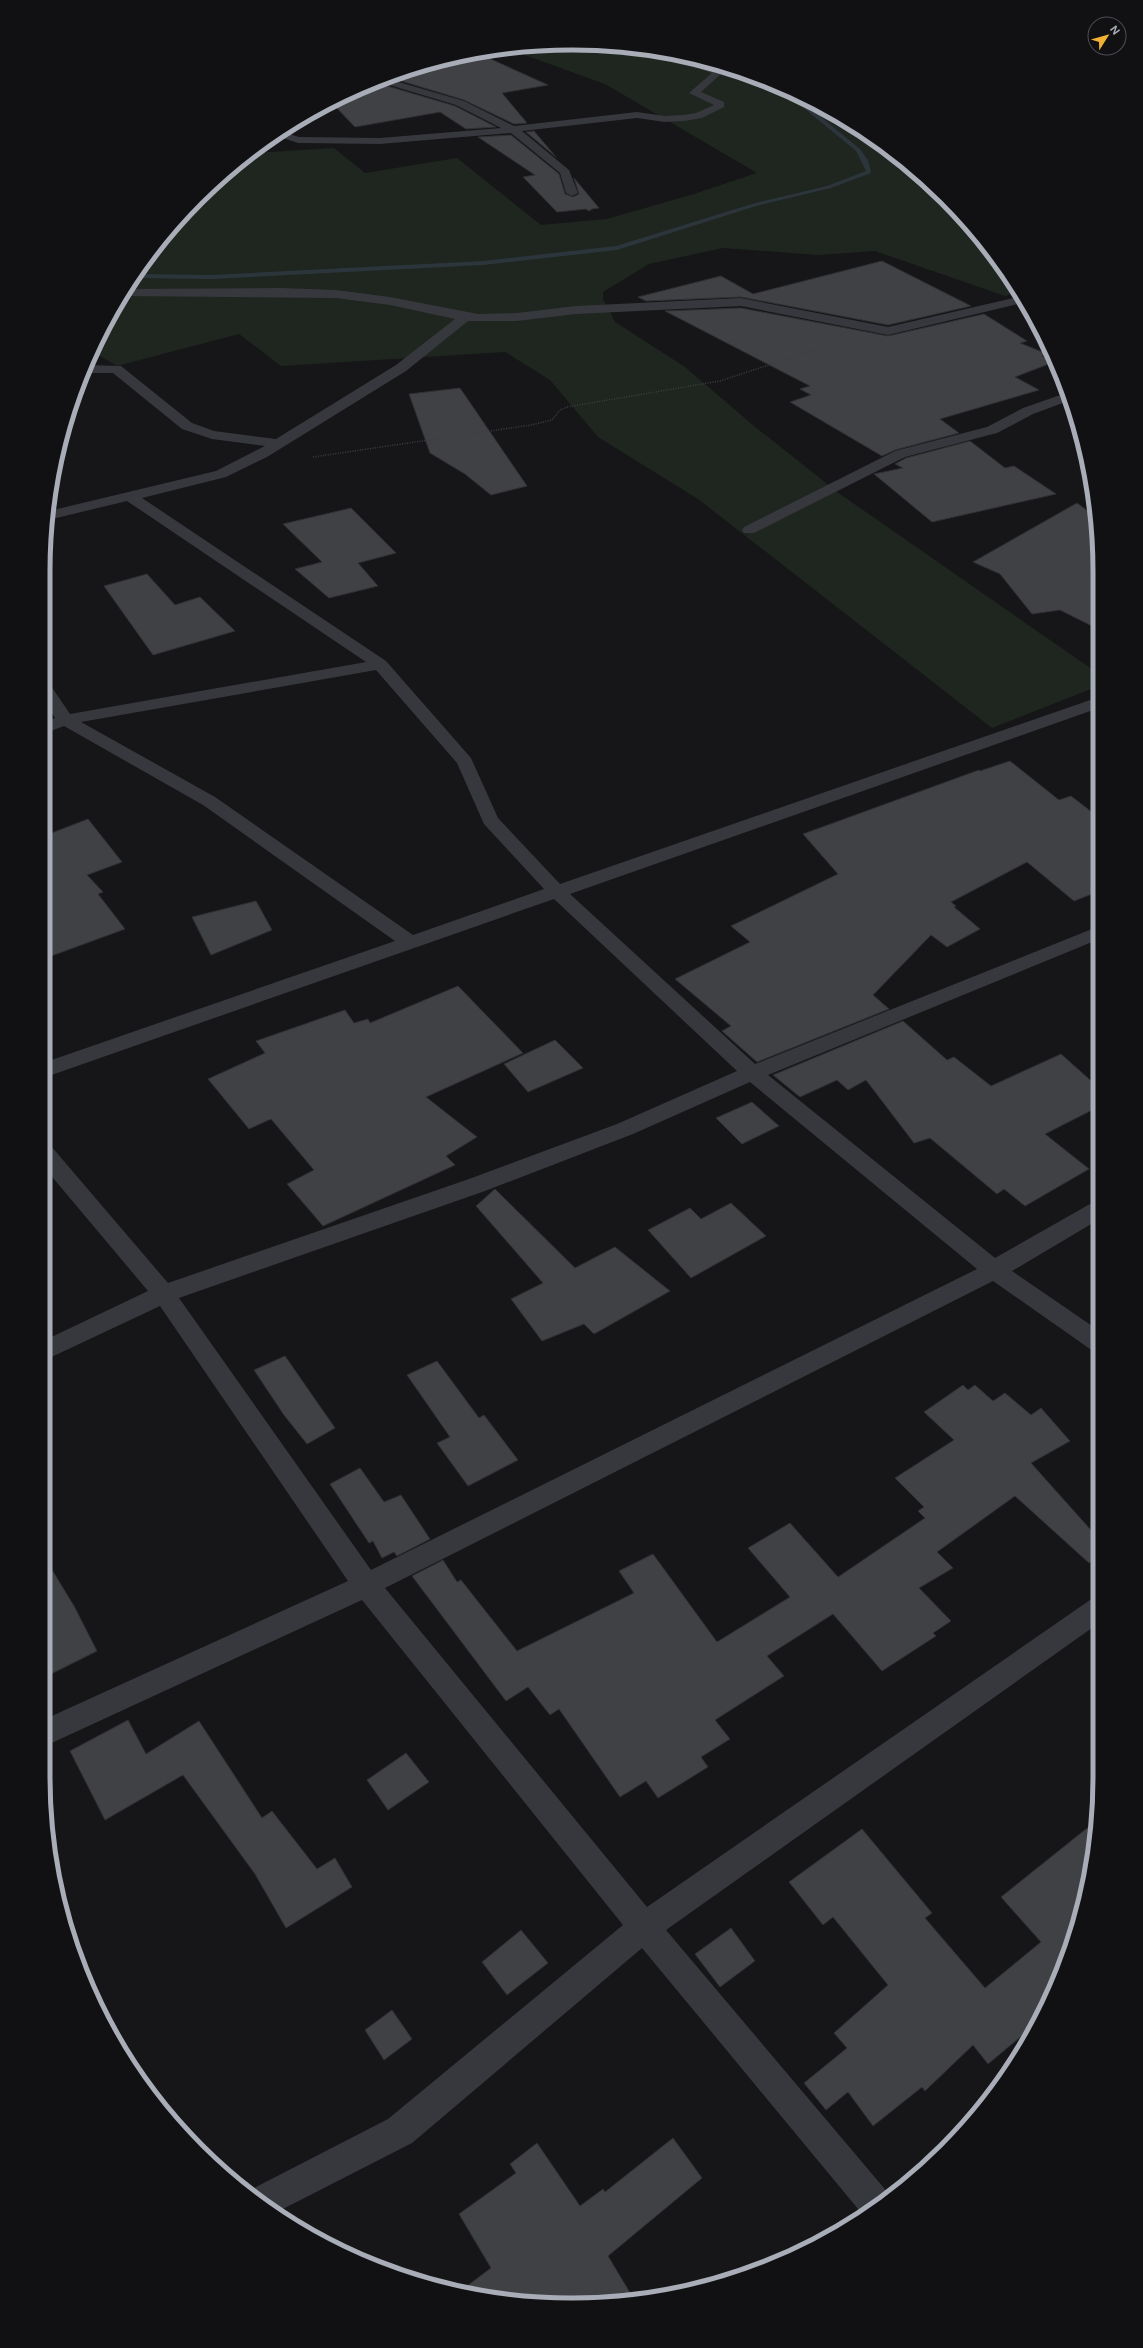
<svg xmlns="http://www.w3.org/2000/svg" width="1143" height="2348" font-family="'DM Sans',sans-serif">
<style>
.green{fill:#1e261f}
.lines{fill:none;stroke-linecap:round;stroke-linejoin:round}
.stream{fill:#2c353c;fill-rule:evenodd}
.building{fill:#404145;stroke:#303034}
.path{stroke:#3d3f44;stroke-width:1.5;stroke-dasharray:1 1.5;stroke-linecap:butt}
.minor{fill:#37383d;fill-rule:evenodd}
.rim{fill:none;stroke:#a8adb8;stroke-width:5}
</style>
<rect width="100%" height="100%" fill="#161618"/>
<path class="green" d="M 572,43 L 675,53 L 774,83 L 893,152 L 991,250 L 1016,293 L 1005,296 L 875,251 L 818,255 L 723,248 L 649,264 L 603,292 L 603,299 L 615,322 L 685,367 L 754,426 L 840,494 L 1096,672 L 1096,687 L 992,728 L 698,499 L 598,437 L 550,380 L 505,352 L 281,366 L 239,334 L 117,366 L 93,352 L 132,278 L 198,198 L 252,153 L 334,148 L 365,173 L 457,158 L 541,225 L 607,219 L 694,194 L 757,173 L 605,84 L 508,49 Z"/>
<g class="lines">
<path class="stream" d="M 797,97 L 860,149 L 868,160 L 871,173 L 831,188 L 756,206 L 617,250 L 483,265 L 212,279 L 132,278 L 135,274 L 212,275 L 483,261 L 616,246 L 752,204 L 827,186 L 866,171 L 856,151 L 805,109 Z"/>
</g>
<g class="building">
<path d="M 484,56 L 548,85 L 502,93 L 527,123 L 514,124 L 464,100 L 398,80 L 445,64 Z"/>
<path d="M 384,85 L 455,106 L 496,127 L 466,129 L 440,112 L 355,127 L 332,103 Z"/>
<path d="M 534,131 L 556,157 L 526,132 Z"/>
<path d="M 511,135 L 559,174 L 565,194 L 573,197 L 579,194 L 574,178 L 599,208 L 592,209 L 589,211 L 586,209 L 557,212 L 523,177 L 535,175 L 478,137 Z"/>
<path d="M 882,261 L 971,306 L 888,325 L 741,297 L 646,301 L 638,297 L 721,276 L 753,294 Z"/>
<path d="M 741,308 L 888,336 L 984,314 L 1027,341 L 1020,343 L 1047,354 L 1042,356 L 1054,362 L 1015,377 L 1039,390 L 940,419 L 959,433 L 895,450 L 882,456 L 790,402 L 811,395 L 800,389 L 810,386 L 665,311 Z"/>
<path d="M 460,388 L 527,486 L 491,495 L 465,474 L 430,453 L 409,394 Z"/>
<path d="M 970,441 L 1005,468 L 1014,466 L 1056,494 L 932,522 L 874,474 L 903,468 L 895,464 L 906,458 Z"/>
<path d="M 1077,503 L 1096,517 L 1096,628 L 1060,610 L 1032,614 L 1000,574 L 973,562 Z"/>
<path d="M 351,508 L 396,553 L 358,563 L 378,586 L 329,598 L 295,569 L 322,562 L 283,524 Z"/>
<path d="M 147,574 L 175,605 L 200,597 L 235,631 L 153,655 L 104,586 Z"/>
<path d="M 1010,761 L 1059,800 L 1071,796 L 1097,816 L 1097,892 L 1074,901 L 1027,862 L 951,902 L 956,906 L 954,907 L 980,929 L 947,947 L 931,935 L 873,995 L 889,1009 L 757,1062 L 722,1031 L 731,1026 L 675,979 L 750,942 L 731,926 L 838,874 L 803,834 L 979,770 L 980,771 Z"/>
<path d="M 88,819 L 122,862 L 87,875 L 103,892 L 98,894 L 125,929 L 43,959 L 43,828 L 49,834 Z"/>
<path d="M 256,901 L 272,930 L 211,955 L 192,917 Z"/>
<path d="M 458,986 L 523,1053 L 426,1097 L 477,1137 L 446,1156 L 455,1165 L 323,1226 L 287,1184 L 314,1170 L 271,1119 L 249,1129 L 208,1079 L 265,1053 L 256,1041 L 345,1010 L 354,1023 L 368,1019 L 370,1023 Z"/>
<path d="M 903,1021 L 947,1060 L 954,1057 L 991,1086 L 1061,1054 L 1098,1087 L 1098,1107 L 1045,1134 L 1089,1169 L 1025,1206 L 1004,1189 L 997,1194 L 930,1138 L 914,1143 L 866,1080 L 848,1090 L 837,1080 L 800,1097 L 773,1075 Z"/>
<path d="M 555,1040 L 583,1068 L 528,1092 L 504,1064 Z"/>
<path d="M 752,1102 L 779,1126 L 742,1144 L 716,1118 Z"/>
<path d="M 495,1189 L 575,1268 L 615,1247 L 670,1291 L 594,1334 L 584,1324 L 542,1341 L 511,1299 L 543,1283 L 476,1206 Z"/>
<path d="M 731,1203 L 766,1236 L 691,1278 L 648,1230 L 690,1208 L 701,1219 Z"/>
<path d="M 285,1356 L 335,1428 L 307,1444 L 284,1415 L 254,1370 Z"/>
<path d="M 437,1361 L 479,1418 L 484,1415 L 518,1460 L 468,1486 L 437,1443 L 450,1437 L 407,1375 Z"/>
<path d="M 963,1385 L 968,1390 L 975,1385 L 993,1401 L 1005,1393 L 1031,1415 L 1041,1408 L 1070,1441 L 1031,1463 L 1099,1539 L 1099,1553 L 1089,1563 L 1015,1496 L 937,1552 L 953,1568 L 919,1588 L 951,1621 L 933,1633 L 936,1636 L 882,1671 L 833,1614 L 767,1656 L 784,1676 L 715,1720 L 730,1739 L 701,1757 L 708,1767 L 658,1798 L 646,1781 L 620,1797 L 559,1709 L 550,1715 L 528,1687 L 506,1701 L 412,1576 L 443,1560 L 457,1582 L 461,1580 L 517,1651 L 634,1593 L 619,1571 L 653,1554 L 717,1642 L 790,1597 L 748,1548 L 790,1523 L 838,1577 L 925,1518 L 918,1511 L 924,1507 L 895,1478 L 954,1440 L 924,1412 Z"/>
<path d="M 360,1468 L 384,1502 L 401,1495 L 430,1539 L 397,1556 L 394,1552 L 382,1558 L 373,1541 L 369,1543 L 330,1484 Z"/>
<path d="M 43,1555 L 74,1606 L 97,1651 L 43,1678 Z"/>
<path d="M 128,1720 L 146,1754 L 199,1721 L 262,1818 L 272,1811 L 317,1869 L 335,1858 L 352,1887 L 286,1928 L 255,1874 L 183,1775 L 105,1820 L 70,1751 Z"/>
<path d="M 406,1753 L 429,1782 L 388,1810 L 367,1780 Z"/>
<path d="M 1096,1821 L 1090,1880 L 1060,1979 L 1036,2024 L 988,2064 L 973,2045 L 925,2091 L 922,2087 L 873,2126 L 848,2092 L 826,2110 L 804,2083 L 847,2048 L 834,2033 L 888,1985 L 833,1917 L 823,1925 L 789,1882 L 862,1829 L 932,1913 L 925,1918 L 985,1988 L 1041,1942 L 1001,1897 Z"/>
<path d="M 731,1928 L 755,1961 L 720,1987 L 695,1954 Z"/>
<path d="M 521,1930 L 548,1963 L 507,1995 L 482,1962 Z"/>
<path d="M 392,2010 L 412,2039 L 384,2060 L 365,2030 Z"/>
<path d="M 673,2138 L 702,2178 L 608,2256 L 635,2301 L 537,2304 L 459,2292 L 491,2268 L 459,2214 L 516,2173 L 510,2164 L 537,2143 L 580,2206 L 603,2189 L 605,2192 Z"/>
</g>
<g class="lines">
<path class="path" d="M 313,457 L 531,425 L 552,420 L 560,410 L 567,407 L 720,381 L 823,347"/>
<g class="minor">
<path d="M 640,50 L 663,52 L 721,70 L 721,74 L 701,92 L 724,102 L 724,107 L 702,118 L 684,121 L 665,122 L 637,118 L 522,131 L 569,170 L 578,193 L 572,196 L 566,193 L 560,173 L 511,133 L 380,144 L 298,143 L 274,135 L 280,131 L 299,137 L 380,138 L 501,128 L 456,105 L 376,81 L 385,78 L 464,101 L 514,126 L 637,112 L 665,116 L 684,115 L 696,113 L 714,105 L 689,93 L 712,73 Z"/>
<path d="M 281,288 L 336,290 L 390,297 L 478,314 L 517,313 L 576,306 L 741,298 L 888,327 L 1018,297 L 1022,303 L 888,335 L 741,306 L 576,314 L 517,321 L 468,321 L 406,371 L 267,457 L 226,477 L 142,498 L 386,661 L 471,758 L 498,818 L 560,884 L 1096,698 L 1096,709 L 570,894 L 755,1064 L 1097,927 L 1097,940 L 768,1075 L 995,1258 L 1090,1204 L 1098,1202 L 1098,1220 L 1012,1271 L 1098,1330 L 1098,1351 L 1090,1349 L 993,1281 L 385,1588 L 647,1907 L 1090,1600 L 1099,1596 L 1099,1623 L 666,1930 L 889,2194 L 890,2198 L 863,2215 L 642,1948 L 412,2143 L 277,2212 L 249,2193 L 250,2190 L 388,2119 L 623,1925 L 362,1600 L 43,1747 L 43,1720 L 348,1581 L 160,1306 L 43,1361 L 43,1341 L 148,1291 L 43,1166 L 43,1143 L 51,1146 L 168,1283 L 469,1179 L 617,1124 L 737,1071 L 554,899 L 43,1078 L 43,1063 L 395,941 L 203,805 L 64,726 L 43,734 L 43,723 L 55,718 L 43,700 L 43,682 L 49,683 L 70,714 L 366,662 L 127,501 L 48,520 L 49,511 L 216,471 L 265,446 L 212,439 L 182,429 L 113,373 L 82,373 L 85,365 L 121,366 L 192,423 L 214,431 L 276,439 L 396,365 L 455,319 L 390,305 L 336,298 L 122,296 L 126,289 ZM 376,670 L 457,763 L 484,824 L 544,889 L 413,935 L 215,797 L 81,722 ZM 750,1082 L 977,1269 L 371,1570 L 179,1298 L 485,1191 L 633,1134 Z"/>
<path d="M 1066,393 L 1068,401 L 1033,414 L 997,433 L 905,457 L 754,533 L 744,533 L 742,530 L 744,527 L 895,451 L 987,427 L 1023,408 Z"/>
</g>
</g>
<path d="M0 0H1143V2348H0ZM571 50H572A521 521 0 0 1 1093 571V1777A521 521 0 0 1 572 2298H571A521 521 0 0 1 50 1777V571A521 521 0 0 1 571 50Z" fill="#111113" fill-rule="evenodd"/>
<path class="rim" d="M571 50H572A521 521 0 0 1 1093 571V1777A521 521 0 0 1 572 2298H571A521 521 0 0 1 50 1777V571A521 521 0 0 1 571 50Z"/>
<g transform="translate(1107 36) rotate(53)"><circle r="19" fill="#111113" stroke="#4d4f55"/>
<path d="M0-3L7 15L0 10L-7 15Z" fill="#f2b134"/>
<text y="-6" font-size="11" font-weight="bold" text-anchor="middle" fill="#a8adb8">N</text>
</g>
</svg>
